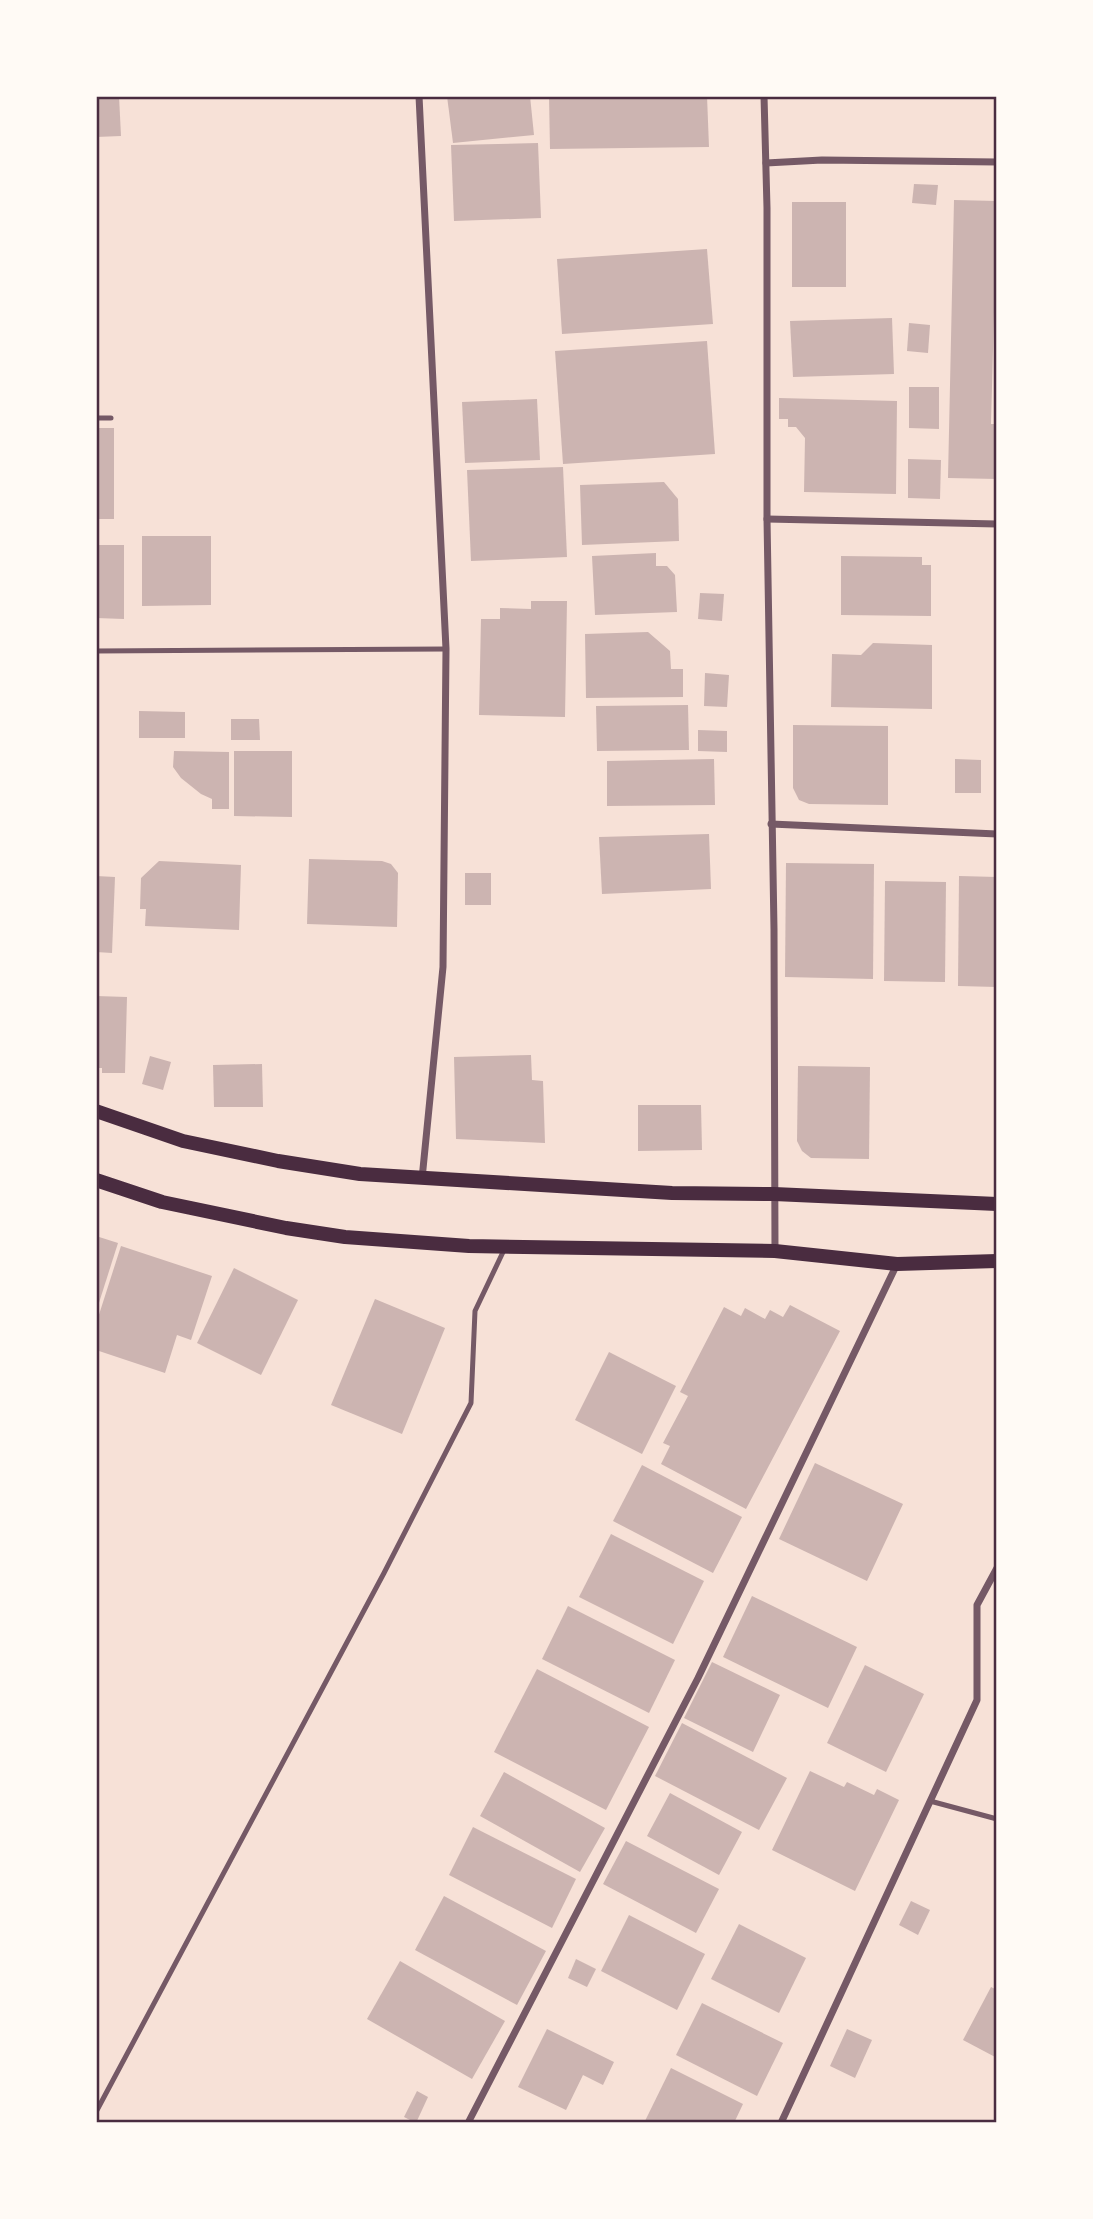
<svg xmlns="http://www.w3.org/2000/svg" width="1093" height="2219" font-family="'Golos Text',sans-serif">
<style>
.building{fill:#ccb4b1}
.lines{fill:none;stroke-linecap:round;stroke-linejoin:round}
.service{stroke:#755966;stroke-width:5}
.minor{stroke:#755966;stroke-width:7}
.secondary{stroke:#4a2c40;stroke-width:14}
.neatline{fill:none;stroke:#4a2c40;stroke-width:2.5}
</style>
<rect width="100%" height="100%" fill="#f7e1d7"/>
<g class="building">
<path d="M 96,96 L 119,96 L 121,136 L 96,137 Z"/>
<path d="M 447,96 L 530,96 L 534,135 L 453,143 Z"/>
<path d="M 549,96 L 707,96 L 709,147 L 550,149 Z"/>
<path d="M 538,143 L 541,218 L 454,221 L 451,145 Z"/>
<path d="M 914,184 L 938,185 L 936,205 L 912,203 Z"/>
<path d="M 954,200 L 997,201 L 991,424 L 997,424 L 997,479 L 948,478 Z"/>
<rect x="792" y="202" width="54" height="85"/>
<path d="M 707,249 L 713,324 L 562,334 L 557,259 Z"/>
<path d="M 892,318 L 894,374 L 793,377 L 790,321 Z"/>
<path d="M 909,323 L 930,325 L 928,353 L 907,351 Z"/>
<path d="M 707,341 L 715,454 L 563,464 L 555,351 Z"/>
<path d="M 909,387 L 939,387 L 939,429 L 909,428 Z"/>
<path d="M 779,398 L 897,401 L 896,494 L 804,492 L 805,438 L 796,427 L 788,427 L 788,419 L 779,419 Z"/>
<path d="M 537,399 L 540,460 L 465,463 L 462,402 Z"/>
<rect x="96" y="428" width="18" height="91"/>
<path d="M 908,459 L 941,460 L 940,499 L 908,498 Z"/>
<path d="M 563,467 L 567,557 L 471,561 L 467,470 Z"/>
<path d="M 664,482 L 678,499 L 679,541 L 582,545 L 580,485 Z"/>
<path d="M 142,536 L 211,536 L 211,605 L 142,606 Z"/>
<path d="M 96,545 L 124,545 L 124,619 L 96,618 Z"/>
<path d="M 656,553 L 656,566 L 667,566 L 675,575 L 677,612 L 595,615 L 592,556 Z"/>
<path d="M 841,556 L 922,557 L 922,565 L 931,565 L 931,616 L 841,615 Z"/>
<path d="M 700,593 L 724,594 L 722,621 L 698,619 Z"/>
<path d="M 531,601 L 567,601 L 565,717 L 479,715 L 481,619 L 500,619 L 500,608 L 531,609 Z"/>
<path d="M 648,632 L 670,651 L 671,669 L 683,669 L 683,697 L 586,698 L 585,634 Z"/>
<path d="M 873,643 L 932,645 L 932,709 L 831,707 L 832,654 L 861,655 Z"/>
<path d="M 705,673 L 729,675 L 727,707 L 704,706 Z"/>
<path d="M 688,705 L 689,750 L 597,751 L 596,706 Z"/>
<path d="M 139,711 L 185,712 L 185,738 L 139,738 Z"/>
<path d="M 231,719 L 259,719 L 260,740 L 231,740 Z"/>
<path d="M 793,725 L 888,726 L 888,805 L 809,804 L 799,800 L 793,788 Z"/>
<path d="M 698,730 L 727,731 L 727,752 L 698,751 Z"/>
<path d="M 174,751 L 229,752 L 229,809 L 212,809 L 212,799 L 201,794 L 181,778 L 173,767 Z"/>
<path d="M 234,751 L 292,751 L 292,817 L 234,816 Z"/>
<path d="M 714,759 L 715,805 L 607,806 L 607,761 Z"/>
<path d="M 955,759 L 981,760 L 981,793 L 955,793 Z"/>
<path d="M 709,834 L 711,889 L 602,894 L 599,837 Z"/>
<path d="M 309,859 L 382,861 L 391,864 L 398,873 L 397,927 L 307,924 Z"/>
<path d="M 159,861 L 241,865 L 239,930 L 145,926 L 146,909 L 140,909 L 141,878 Z"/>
<path d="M 786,863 L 874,864 L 873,979 L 785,977 Z"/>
<rect x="465" y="873" width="26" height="32"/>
<path d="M 96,876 L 115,877 L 112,953 L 96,952 Z"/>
<path d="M 959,876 L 997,877 L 997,987 L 958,986 Z"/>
<path d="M 885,881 L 946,882 L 945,982 L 884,981 Z"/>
<path d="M 96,996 L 127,997 L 125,1073 L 102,1073 L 102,1068 L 96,1068 Z"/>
<path d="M 531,1055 L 532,1080 L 543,1081 L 545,1143 L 456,1139 L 454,1057 Z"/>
<path d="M 150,1056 L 171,1062 L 163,1090 L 142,1084 Z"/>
<path d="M 262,1064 L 263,1107 L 214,1107 L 213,1065 Z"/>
<path d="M 798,1066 L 870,1067 L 869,1159 L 811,1158 L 802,1151 L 797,1141 Z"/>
<path d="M 638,1105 L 701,1105 L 702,1150 L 638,1151 Z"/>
<path d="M 96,1236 L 118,1243 L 97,1309 L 96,1309 Z"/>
<path d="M 121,1246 L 212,1276 L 191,1340 L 177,1335 L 165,1373 L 96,1350 L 96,1324 Z"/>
<path d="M 234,1268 L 298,1300 L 261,1375 L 197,1343 Z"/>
<path d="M 375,1299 L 445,1328 L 402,1434 L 331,1405 Z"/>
<path d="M 790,1305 L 840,1331 L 746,1509 L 661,1464 L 670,1446 L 663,1443 L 688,1396 L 680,1392 L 724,1307 L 741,1316 L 745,1308 L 765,1319 L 770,1310 L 783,1317 Z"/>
<path d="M 609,1352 L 676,1386 L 642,1454 L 575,1420 Z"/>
<path d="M 815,1463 L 903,1504 L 867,1581 L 779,1539 Z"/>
<path d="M 642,1465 L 742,1517 L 713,1573 L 613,1521 Z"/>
<path d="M 611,1534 L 704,1581 L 673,1644 L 579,1597 Z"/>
<path d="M 752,1596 L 857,1647 L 828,1708 L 723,1657 Z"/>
<path d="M 568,1606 L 675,1660 L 649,1713 L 542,1659 Z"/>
<path d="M 712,1662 L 780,1695 L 753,1752 L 684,1718 Z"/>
<path d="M 865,1665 L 924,1694 L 886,1772 L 827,1743 Z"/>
<path d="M 537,1669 L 649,1727 L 606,1810 L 494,1752 Z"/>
<path d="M 682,1723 L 787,1778 L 759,1830 L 655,1776 Z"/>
<path d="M 810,1771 L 844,1787 L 847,1782 L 874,1795 L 877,1789 L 899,1800 L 855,1891 L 772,1850 Z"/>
<path d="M 504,1772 L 605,1828 L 580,1872 L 480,1816 Z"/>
<path d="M 670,1793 L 742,1832 L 719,1875 L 647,1836 Z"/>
<path d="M 473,1827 L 576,1879 L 552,1928 L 449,1875 Z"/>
<path d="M 626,1841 L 719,1889 L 696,1933 L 603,1884 Z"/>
<path d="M 444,1896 L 546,1951 L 517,2005 L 415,1950 Z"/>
<path d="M 911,1901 L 930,1910 L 918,1935 L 899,1925 Z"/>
<path d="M 629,1915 L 705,1954 L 677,2010 L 601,1971 Z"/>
<path d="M 739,1924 L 806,1958 L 779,2013 L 711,1979 Z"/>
<path d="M 576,1959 L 596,1969 L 587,1987 L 568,1978 Z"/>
<path d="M 400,1961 L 505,2021 L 472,2079 L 367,2019 Z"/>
<path d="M 991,1987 L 997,1990 L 997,2058 L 963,2040 Z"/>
<path d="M 702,2003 L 783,2043 L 757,2096 L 676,2055 Z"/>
<path d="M 547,2029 L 614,2062 L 603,2085 L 583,2075 L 566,2110 L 518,2087 Z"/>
<path d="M 847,2029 L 872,2040 L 855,2078 L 830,2066 Z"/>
<path d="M 671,2068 L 743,2104 L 734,2123 L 644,2123 Z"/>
<path d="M 417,2091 L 428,2097 L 416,2123 L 404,2117 Z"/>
</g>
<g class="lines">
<g class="service">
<path d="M 96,418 L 111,418"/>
<path d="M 96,651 L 446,649"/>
<path d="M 930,1801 L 997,1819"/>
<path d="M 96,2112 L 384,1573 L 471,1403 L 475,1311 L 504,1250"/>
</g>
<g class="minor">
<path d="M 419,96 L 446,649 L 443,967 L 422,1179"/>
<path d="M 764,96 L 767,208 L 767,519 L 774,929 L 775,1250"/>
<path d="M 766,163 L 822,160 L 997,162"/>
<path d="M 767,519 L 997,524"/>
<path d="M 771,824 L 997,834"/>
<path d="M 468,2123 L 698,1678 L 897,1264"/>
<path d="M 781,2123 L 977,1700 L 977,1605 L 997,1568"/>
</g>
<g class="secondary">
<path d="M 96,1111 L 183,1141 L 278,1161 L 360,1174 L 672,1193 L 774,1194 L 997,1204"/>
<path d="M 96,1180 L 162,1202 L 286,1228 L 345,1237 L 469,1246 L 775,1251 L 897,1264 L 997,1261"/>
</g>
</g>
<rect width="1093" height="2219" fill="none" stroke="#fffaf5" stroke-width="196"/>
<rect x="98" y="98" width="897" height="2023" class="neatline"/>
</svg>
